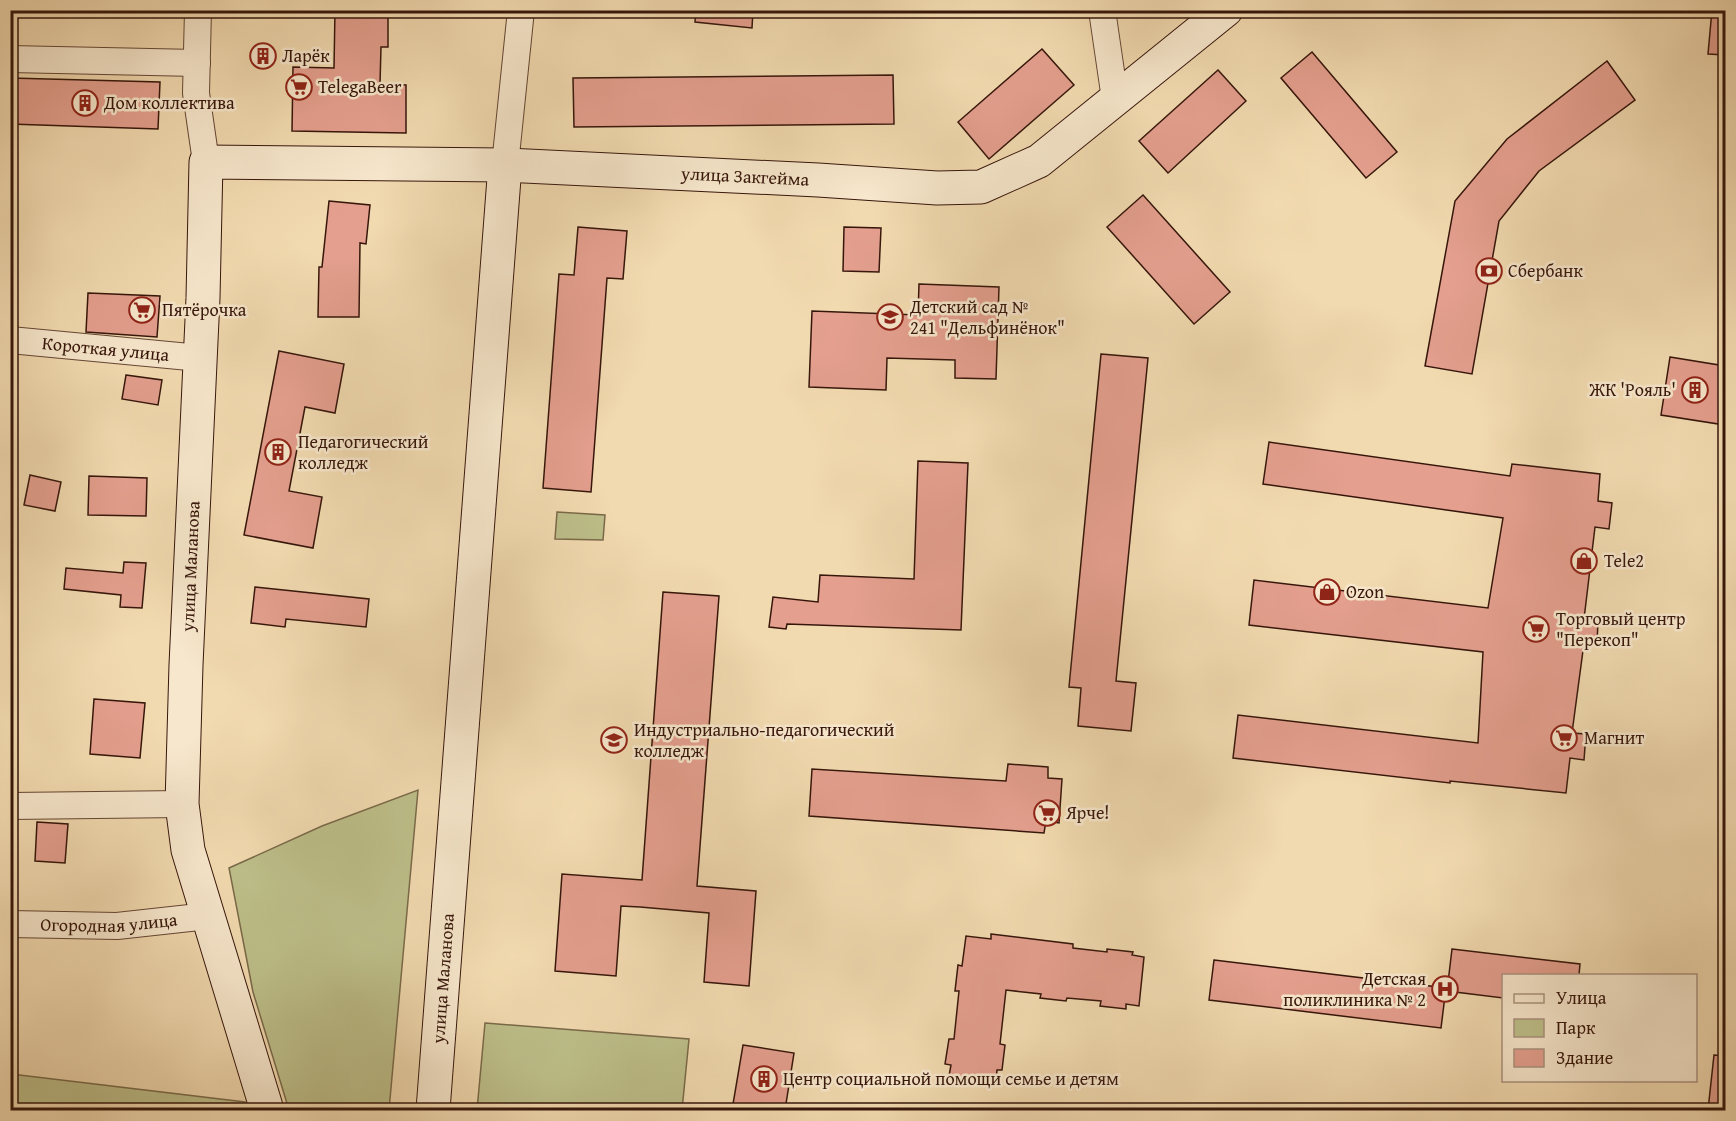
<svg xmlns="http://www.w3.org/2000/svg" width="1736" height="1121" font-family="'Gentium Book Plus',serif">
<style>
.green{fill:#bdbf8a;stroke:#7a6a4a;stroke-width:1.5}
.building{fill:#e49f8e;stroke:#36160b;stroke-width:1.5}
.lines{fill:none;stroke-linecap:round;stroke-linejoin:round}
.street-casing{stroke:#654734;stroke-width:28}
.secondary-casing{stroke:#36160b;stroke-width:35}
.street{stroke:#f7e7cc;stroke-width:26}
.secondary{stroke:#f7e7cc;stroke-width:33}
.labels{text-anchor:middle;stroke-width:5;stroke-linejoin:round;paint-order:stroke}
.poi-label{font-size:18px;fill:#36160b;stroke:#f7e7cc;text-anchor:start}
.street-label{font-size:18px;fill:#36160b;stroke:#f7e7cc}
</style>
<rect width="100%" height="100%" fill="#f2dab0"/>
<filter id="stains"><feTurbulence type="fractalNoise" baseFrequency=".00333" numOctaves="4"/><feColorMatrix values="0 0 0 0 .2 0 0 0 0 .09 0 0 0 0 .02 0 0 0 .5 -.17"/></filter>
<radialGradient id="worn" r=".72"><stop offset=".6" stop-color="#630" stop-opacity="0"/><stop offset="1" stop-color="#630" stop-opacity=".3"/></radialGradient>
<g class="green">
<path d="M 557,512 L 605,515 L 603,540 L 555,539 Z"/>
<path d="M 418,790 L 389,1110 L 289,1110 L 253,992 L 229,868 L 322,826 Z"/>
<path d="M 485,1023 L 689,1039 L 682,1110 L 477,1110 Z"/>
<path d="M 11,1074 L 245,1102 L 248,1110 L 11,1110 Z"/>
</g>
<g class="building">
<path d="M 335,10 L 388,10 L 388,47 L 381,47 L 380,84 L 406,85 L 406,133 L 292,131 L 293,67 L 334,68 Z"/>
<path d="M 696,10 L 753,10 L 752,28 L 695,22 Z"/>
<path d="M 1712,10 L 1725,10 L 1725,55 L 1708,54 Z"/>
<path d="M 1042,49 L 1074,85 L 989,159 L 958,122 Z"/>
<path d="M 1312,52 L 1397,152 L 1366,178 L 1281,78 Z"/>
<path d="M 1607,61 L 1635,100 L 1539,171 L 1499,221 L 1472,374 L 1425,366 L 1455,201 L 1507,139 Z"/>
<path d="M 1218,70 L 1246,101 L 1168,173 L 1139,141 Z"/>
<path d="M 893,75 L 894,124 L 574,127 L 573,78 Z"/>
<path d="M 10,78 L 160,82 L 158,129 L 10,124 Z"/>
<path d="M 1143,195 L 1230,292 L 1194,324 L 1107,227 Z"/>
<path d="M 329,201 L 370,205 L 366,244 L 360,243 L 359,317 L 318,317 L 319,267 L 322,267 Z"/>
<path d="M 578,227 L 627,231 L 623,279 L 607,278 L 591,492 L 543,488 L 559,274 L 574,275 Z"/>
<path d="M 844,227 L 881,228 L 879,272 L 843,271 Z"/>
<path d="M 919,284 L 999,287 L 996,379 L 955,378 L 955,360 L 887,358 L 886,390 L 809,387 L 812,311 L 918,315 Z"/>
<path d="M 88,293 L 160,296 L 157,337 L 86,332 Z"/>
<path d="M 279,351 L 344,364 L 335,413 L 305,407 L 289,491 L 322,497 L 313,548 L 244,535 Z"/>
<path d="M 1101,354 L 1148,358 L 1116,681 L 1136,683 L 1131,731 L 1078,726 L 1081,688 L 1069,687 Z"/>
<path d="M 1670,357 L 1725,366 L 1725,425 L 1661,415 Z"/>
<path d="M 126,375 L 162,380 L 158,405 L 122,399 Z"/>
<path d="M 1269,442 L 1510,476 L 1512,464 L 1600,474 L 1598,501 L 1612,503 L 1609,529 L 1595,527 L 1584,619 L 1598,621 L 1597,644 L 1584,643 L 1572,733 L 1586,734 L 1584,760 L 1570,758 L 1566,793 L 1450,781 L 1450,783 L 1233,758 L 1238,715 L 1478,743 L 1483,652 L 1249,625 L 1254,580 L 1488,608 L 1503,518 L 1263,484 Z"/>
<path d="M 918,461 L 968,463 L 961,630 L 787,624 L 786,629 L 769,627 L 773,597 L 818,602 L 820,575 L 914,579 Z"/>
<path d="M 30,475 L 61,482 L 55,511 L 24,505 Z"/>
<path d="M 89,476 L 147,478 L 146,516 L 88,515 Z"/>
<path d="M 124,562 L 146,563 L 142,608 L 120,607 L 121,595 L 64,589 L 66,568 L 123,573 Z"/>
<path d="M 255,587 L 369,599 L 366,627 L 286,619 L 285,627 L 251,623 Z"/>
<path d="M 663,592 L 719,596 L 697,886 L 756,891 L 749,986 L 704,982 L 709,913 L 640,907 L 621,906 L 616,976 L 555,971 L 562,874 L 642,880 Z"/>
<path d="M 94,699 L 145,703 L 140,758 L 90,754 Z"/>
<path d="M 1008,764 L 1048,767 L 1048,778 L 1062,779 L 1059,823 L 1046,821 L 1044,833 L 809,816 L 812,769 L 1006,781 Z"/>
<path d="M 37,822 L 68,824 L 65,863 L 35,861 Z"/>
<path d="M 991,934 L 1073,944 L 1073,948 L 1107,952 L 1107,949 L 1133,952 L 1132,955 L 1144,957 L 1139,1006 L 1126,1004 L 1126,1009 L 1100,1006 L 1101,1001 L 1067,998 L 1066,1001 L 1040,998 L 1041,994 L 1006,990 L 1000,1044 L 1005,1045 L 1002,1070 L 997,1070 L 996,1082 L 949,1076 L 951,1065 L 945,1064 L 949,1039 L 954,1039 L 959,991 L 955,991 L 958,965 L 962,966 L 966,936 L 991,939 Z"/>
<path d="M 1452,949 L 1580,964 L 1579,975 L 1503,975 L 1503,998 L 1447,991 Z"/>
<path d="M 1214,960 L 1446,988 L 1441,1028 L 1209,1000 Z"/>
<path d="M 743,1045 L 794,1053 L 785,1110 L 732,1110 Z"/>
<path d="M 1714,1055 L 1725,1056 L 1725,1110 L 1708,1110 Z"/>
</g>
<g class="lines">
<g class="street-casing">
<g id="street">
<path d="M 198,10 L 196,93 L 206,162"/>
<path d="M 1102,10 L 1115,99"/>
<path d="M 10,59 L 197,63"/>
<path d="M 505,165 L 521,10"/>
<path id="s1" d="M 10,340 L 200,358"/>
<path d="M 10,806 L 182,804"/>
<path id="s2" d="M 10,924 L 117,926 L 208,916"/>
</g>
</g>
<g class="secondary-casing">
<g id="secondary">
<path id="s3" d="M 267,1110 L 188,850 L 182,804 L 186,665 L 203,298 L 206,162 L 505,165 L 818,180 L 937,188 L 981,187 L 1039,161 L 1226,10"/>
<path id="s4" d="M 433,1110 L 505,165"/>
</g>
</g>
<use href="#street" class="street"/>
<use href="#secondary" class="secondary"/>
</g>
<defs>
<g id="building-ring" transform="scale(1.35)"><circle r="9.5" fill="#f7e7cc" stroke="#8f2418" stroke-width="1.5"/><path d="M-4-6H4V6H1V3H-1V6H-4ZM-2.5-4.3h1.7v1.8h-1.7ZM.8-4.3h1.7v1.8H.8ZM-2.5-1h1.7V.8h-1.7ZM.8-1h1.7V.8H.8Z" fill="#8f2418"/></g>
<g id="supermarket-ring" transform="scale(1.35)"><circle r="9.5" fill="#f7e7cc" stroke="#8f2418" stroke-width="1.5"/><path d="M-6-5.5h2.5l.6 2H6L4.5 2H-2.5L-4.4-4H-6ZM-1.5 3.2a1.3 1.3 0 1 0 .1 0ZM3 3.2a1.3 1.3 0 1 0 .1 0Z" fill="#8f2418"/></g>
<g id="bank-ring" transform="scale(1.35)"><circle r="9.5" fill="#f7e7cc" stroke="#8f2418" stroke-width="1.5"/><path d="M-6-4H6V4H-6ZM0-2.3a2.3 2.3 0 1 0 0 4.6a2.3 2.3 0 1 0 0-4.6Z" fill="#8f2418"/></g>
<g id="school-ring" transform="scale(1.35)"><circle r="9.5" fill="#f7e7cc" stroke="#8f2418" stroke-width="1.5"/><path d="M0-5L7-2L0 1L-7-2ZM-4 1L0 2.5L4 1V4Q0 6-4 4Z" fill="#8f2418"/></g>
<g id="shop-ring" transform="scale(1.35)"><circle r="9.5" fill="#f7e7cc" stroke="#8f2418" stroke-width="1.5"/><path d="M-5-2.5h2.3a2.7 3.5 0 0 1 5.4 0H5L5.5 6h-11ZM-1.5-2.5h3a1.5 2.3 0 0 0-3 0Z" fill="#8f2418"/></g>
<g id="university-ring" transform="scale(1.35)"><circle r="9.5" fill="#f7e7cc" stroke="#8f2418" stroke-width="1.5"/><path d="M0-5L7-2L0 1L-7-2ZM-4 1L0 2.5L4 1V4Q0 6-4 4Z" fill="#8f2418"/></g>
<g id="hospital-ring" transform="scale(1.35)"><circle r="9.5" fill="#f7e7cc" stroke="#8f2418" stroke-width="1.5"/><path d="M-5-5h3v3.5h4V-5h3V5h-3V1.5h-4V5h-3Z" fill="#8f2418"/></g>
</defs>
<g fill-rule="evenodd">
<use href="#building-ring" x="263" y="56"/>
<use href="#supermarket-ring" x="299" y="87"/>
<use href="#building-ring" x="85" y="103"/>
<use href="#bank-ring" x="1489" y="271"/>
<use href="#supermarket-ring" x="142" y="310"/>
<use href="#school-ring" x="890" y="317"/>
<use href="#building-ring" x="1695" y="390"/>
<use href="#building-ring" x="278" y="452"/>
<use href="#shop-ring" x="1584" y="561"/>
<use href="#shop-ring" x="1327" y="592"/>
<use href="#supermarket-ring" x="1536" y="629"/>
<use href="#supermarket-ring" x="1564" y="738"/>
<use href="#university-ring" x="614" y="740"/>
<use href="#supermarket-ring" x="1047" y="813"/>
<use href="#hospital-ring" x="1445" y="989"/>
<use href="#building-ring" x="764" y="1079"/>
</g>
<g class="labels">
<g class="poi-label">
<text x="282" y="62">Ларёк</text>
<text x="318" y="93">TelegaBeer</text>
<text x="104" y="109">Дом коллектива</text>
<text x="1508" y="277">Сбербанк</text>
<text x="910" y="313">Детский сад №<tspan x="910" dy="21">241 "Дельфинёнок"</tspan></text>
<text x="162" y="316">Пятёрочка</text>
<text x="1676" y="396" text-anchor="end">ЖК 'Рояль'</text>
<text x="298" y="448">Педагогический<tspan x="298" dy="21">колледж</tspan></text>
<text x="1604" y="567">Tele2</text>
<text x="1346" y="598">Ozon</text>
<text x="1556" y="625">Торговый центр<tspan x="1556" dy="21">"Перекоп"</tspan></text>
<text x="634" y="736">Индустриально-педагогический<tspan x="634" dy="21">колледж</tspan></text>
<text x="1584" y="744">Магнит</text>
<text x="1066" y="819">Ярче!</text>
<text x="1426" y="985" text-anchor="end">Детская<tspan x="1426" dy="21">поликлиника № 2</tspan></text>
<text x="783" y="1085">Центр социальной помощи семье и детям</text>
</g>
<g class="street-label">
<text dy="6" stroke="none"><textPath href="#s3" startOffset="1500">улица Закгейма</textPath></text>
<text dy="6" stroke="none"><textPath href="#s1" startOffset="96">Короткая улица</textPath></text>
<text dy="6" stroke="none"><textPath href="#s3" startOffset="556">улица Маланова</textPath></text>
<text dy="6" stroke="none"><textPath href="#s2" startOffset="99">Огородная улица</textPath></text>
<text dy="6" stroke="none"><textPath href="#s4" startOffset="132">улица Маланова</textPath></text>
</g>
</g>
<rect width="1736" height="1121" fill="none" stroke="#f2dab0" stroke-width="36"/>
<rect x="12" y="12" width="1712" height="1097" fill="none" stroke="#36160b" stroke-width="3"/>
<rect x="18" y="18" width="1700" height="1085" fill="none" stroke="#36160b" stroke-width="1.5"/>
<rect x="1502" y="974" width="195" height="108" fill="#f7e7cc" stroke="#aa937f" stroke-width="1.5"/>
<rect x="1514" y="994" width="30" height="9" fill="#f7e7cc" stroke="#aa937f" stroke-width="1.5"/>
<text x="1556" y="1004" font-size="18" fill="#36160b">Улица</text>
<rect x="1514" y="1019" width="30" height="18" fill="#bdbf8a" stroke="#aa937f" stroke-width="1.5"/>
<text x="1556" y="1034" font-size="18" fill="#36160b">Парк</text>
<rect x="1514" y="1049" width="30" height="18" fill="#e49f8e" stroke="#aa937f" stroke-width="1.5"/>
<text x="1556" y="1064" font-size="18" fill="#36160b">Здание</text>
<rect width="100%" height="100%" filter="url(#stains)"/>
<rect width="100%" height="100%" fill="url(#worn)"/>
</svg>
